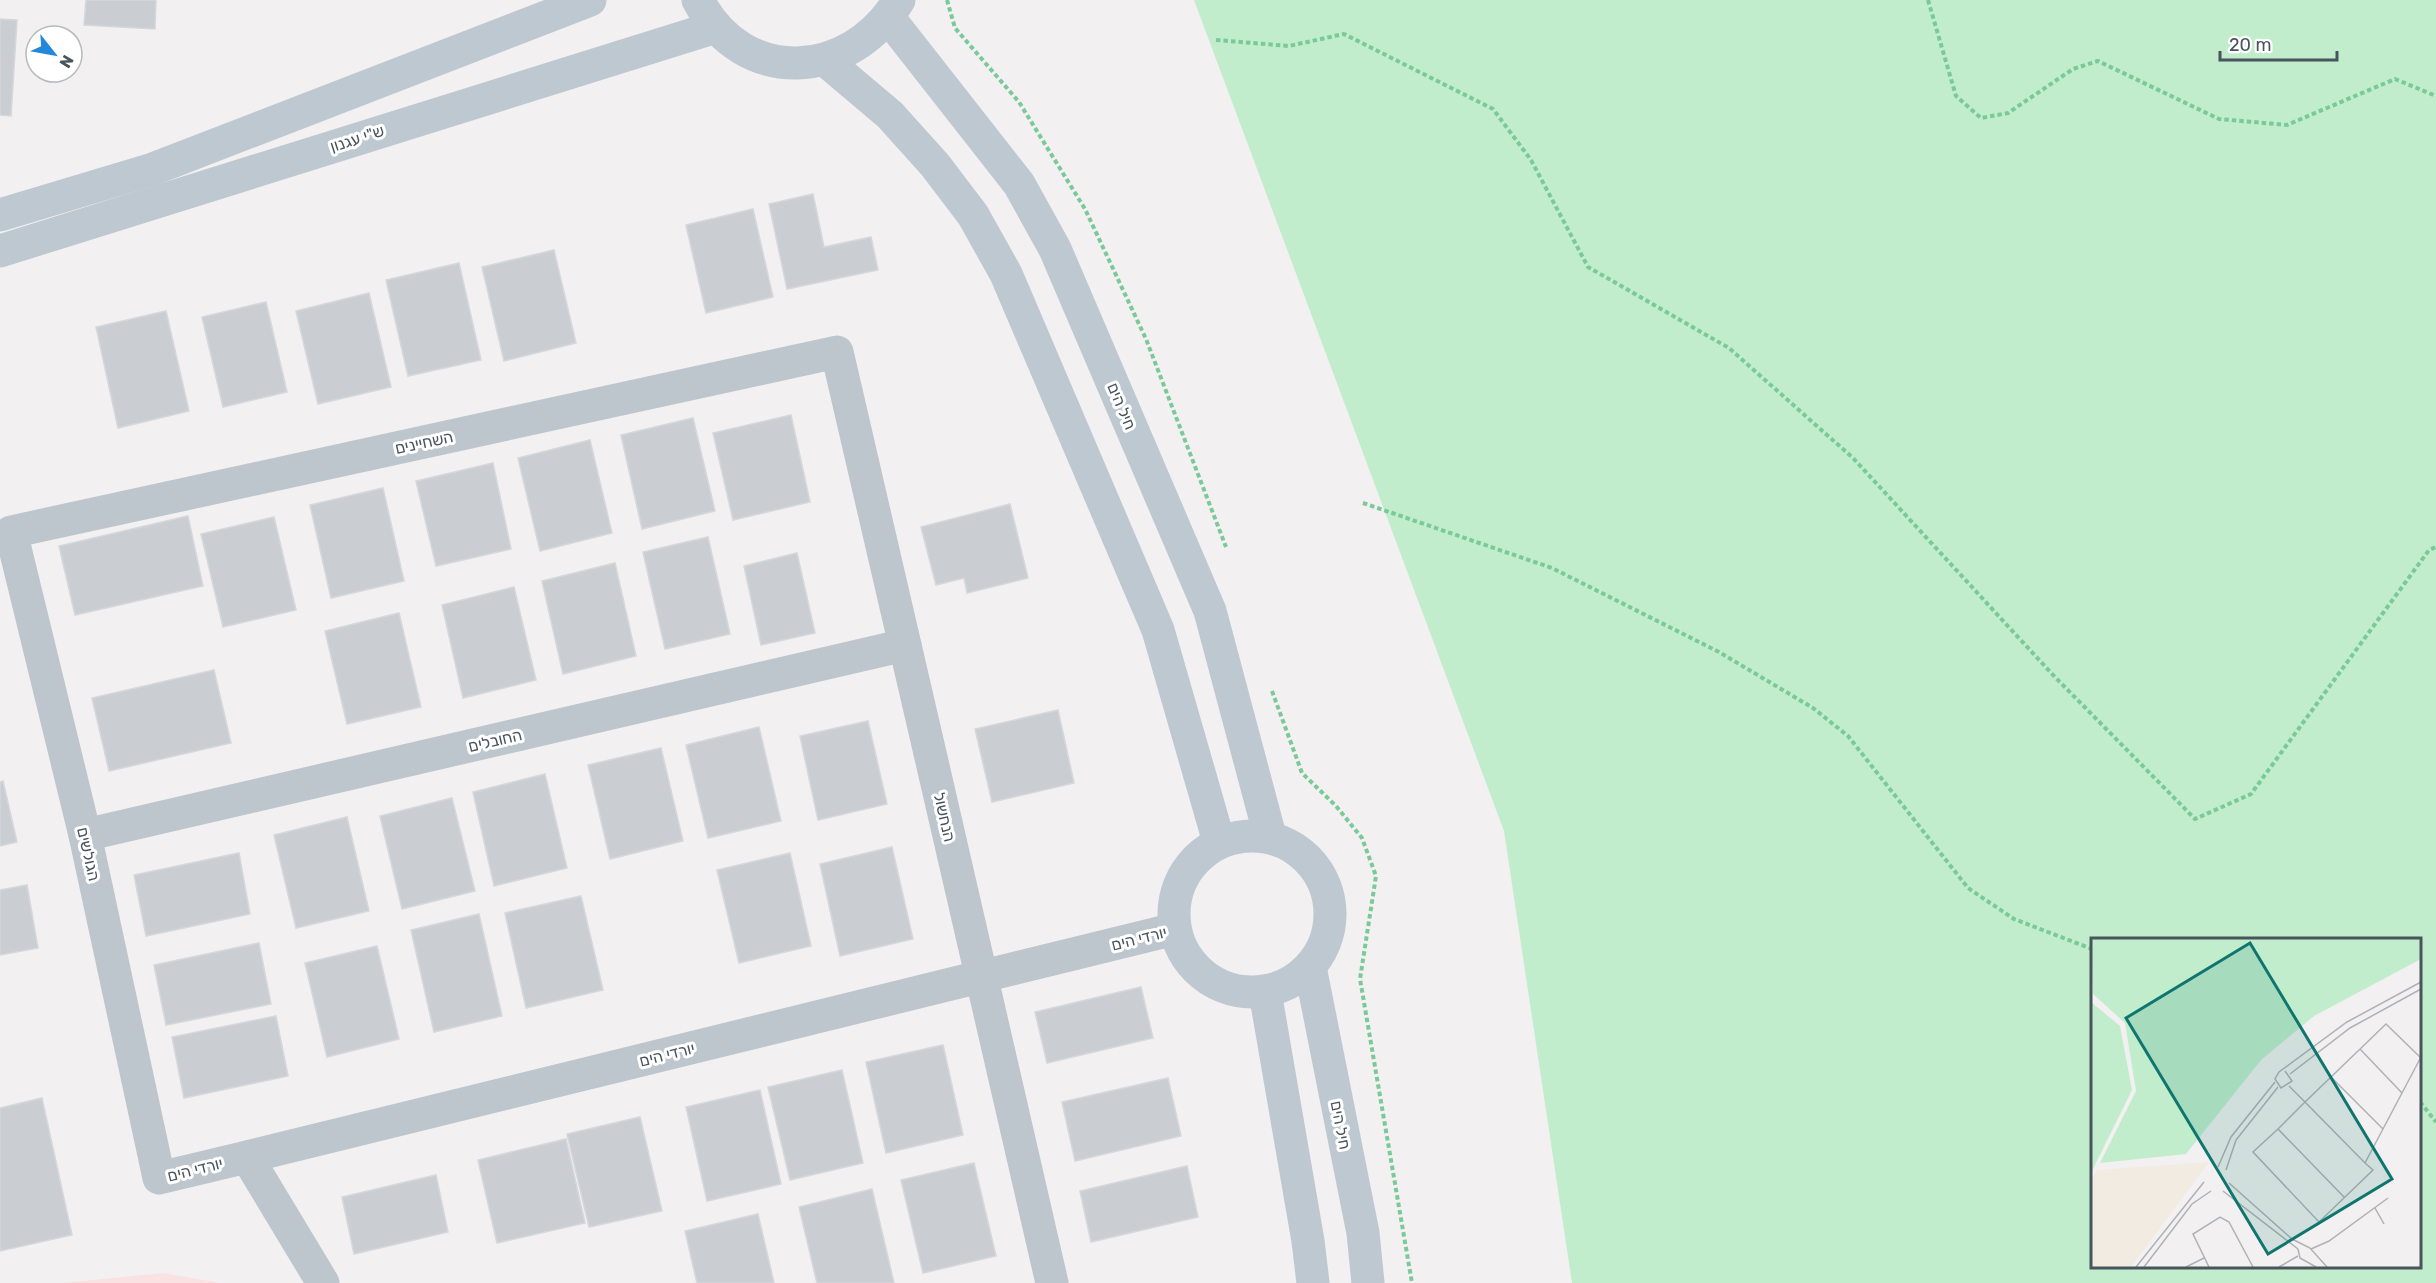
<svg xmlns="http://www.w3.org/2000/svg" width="2436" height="1283" font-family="Rubik,'Noto Sans Hebrew',sans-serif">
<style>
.medical{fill:#fae2e3}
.green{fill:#c1edcd;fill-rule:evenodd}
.building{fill:#caced2;stroke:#d4d7db;stroke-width:1.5}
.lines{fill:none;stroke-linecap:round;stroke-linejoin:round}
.path{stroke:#7ac999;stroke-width:4;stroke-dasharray:4.5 3;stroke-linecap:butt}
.street{stroke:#bcc6cc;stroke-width:33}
.secondary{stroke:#bdc8d0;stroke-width:33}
.labels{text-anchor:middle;stroke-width:6;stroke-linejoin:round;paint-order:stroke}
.street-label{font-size:16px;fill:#49555c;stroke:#fff}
.inset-road{fill:none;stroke:#aeb2b5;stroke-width:1.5}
.view{fill:#0f766e;fill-opacity:0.15;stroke:#0f766e;stroke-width:3}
.inset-edge{fill:none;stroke:#49555c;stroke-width:3}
</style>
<rect width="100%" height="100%" fill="#f2f0f0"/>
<path class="medical" d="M 163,1273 L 220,1283 L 62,1283 Z"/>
<path class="green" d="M 1194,0 L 2436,0 L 2436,1283 L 1572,1283 L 1504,831 ZM 2092,940 L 2420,940 L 2420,1266 L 2092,1266 Z"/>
<g class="building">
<path d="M 86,0 L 156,0 L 155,29 L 84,25 Z"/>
<path d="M 0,19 L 17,20 L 11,116 L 0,115 Z"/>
<path d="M 813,194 L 824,247 L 871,237 L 878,270 L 787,289 L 769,204 Z"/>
<path d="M 753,209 L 773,297 L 706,313 L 686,225 Z"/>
<path d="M 554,250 L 576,343 L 504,361 L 482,267 Z"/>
<path d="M 459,263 L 481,360 L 408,376 L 386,280 Z"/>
<path d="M 369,293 L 391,387 L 318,404 L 296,311 Z"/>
<path d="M 266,302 L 287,392 L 223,407 L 202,317 Z"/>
<path d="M 166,311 L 189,411 L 118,428 L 96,327 Z"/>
<path d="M 791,415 L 810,502 L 733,520 L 713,433 Z"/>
<path d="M 693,418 L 715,511 L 642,529 L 621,435 Z"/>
<path d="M 590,440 L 612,533 L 540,551 L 518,458 Z"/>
<path d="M 493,463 L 511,549 L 436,566 L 416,481 Z"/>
<path d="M 383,488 L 404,581 L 331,598 L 310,505 Z"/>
<path d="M 1010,504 L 1028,578 L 967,593 L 964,578 L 936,585 L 921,527 Z"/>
<path d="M 188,516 L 203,586 L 75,615 L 59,546 Z"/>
<path d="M 274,517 L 296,610 L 223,627 L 201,534 Z"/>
<path d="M 708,537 L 730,634 L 665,649 L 643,552 Z"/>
<path d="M 797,553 L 815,633 L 761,645 L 744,566 Z"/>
<path d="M 615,563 L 636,656 L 563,674 L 542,581 Z"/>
<path d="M 514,587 L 536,680 L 463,698 L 442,605 Z"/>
<path d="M 399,613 L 421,707 L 347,724 L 325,631 Z"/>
<path d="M 214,670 L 231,743 L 109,771 L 92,698 Z"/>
<path d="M 1058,710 L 1074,783 L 992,802 L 975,729 Z"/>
<path d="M 868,721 L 887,804 L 818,820 L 800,736 Z"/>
<path d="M 759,727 L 781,821 L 708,838 L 686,745 Z"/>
<path d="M 661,748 L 683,841 L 610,859 L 588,765 Z"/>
<path d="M 545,774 L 567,868 L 494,886 L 473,792 Z"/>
<path d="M 3,781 L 17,842 L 0,846 L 0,782 Z"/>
<path d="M 452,798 L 475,891 L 402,909 L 380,816 Z"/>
<path d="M 347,817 L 369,911 L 296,928 L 274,835 Z"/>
<path d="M 892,847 L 913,939 L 840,956 L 820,864 Z"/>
<path d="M 239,853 L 250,914 L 146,936 L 134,875 Z"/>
<path d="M 790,853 L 811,946 L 739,963 L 717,870 Z"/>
<path d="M 27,885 L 38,948 L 0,955 L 0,890 Z"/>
<path d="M 581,896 L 603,990 L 526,1008 L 505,913 Z"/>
<path d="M 479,914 L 502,1016 L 434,1032 L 411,930 Z"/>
<path d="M 259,943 L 271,1004 L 166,1025 L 154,965 Z"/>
<path d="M 377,946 L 399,1039 L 327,1057 L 305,963 Z"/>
<path d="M 1141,987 L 1153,1038 L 1047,1063 L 1035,1012 Z"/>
<path d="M 276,1016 L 288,1076 L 184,1098 L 172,1037 Z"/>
<path d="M 943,1045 L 963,1135 L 886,1153 L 866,1062 Z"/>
<path d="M 842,1070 L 863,1163 L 790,1180 L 768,1087 Z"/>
<path d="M 1168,1078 L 1181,1136 L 1075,1161 L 1062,1102 Z"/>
<path d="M 760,1090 L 781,1184 L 707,1201 L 686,1107 Z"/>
<path d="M 42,1098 L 72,1235 L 0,1251 L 0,1108 Z"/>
<path d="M 640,1117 L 662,1211 L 589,1227 L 567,1134 Z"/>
<path d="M 566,1139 L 585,1223 L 497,1243 L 478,1160 Z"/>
<path d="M 974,1163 L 996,1256 L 923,1273 L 901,1180 Z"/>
<path d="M 1187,1166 L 1198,1217 L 1091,1242 L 1080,1191 Z"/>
<path d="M 436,1175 L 448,1232 L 354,1254 L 342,1197 Z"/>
<path d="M 872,1189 L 894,1283 L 817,1283 L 799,1207 Z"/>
<path d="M 758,1214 L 774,1283 L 697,1283 L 685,1231 Z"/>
</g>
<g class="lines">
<g class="path">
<path d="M 947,0 L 955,28 L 1019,102 L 1085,209 L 1146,339 L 1226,547"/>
<path d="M 1928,0 L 1956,96 L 1981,118 L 2008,113 L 2073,69 L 2098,61 L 2219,119 L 2287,125 L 2395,79 L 2436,96"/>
<path d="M 1216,40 L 1289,46 L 1344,34 L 1493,109 L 1531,160 L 1588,267 L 1729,348 L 1853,458 L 2053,675 L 2195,819 L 2251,794 L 2429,550 L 2436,547"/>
<path d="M 1363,503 L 1552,568 L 1719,652 L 1813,708 L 1848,736 L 1968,888 L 2014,919 L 2092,949"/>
<path d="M 1272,691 L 1302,773 L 1336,806 L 1362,838 L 1376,876 L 1360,979 L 1412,1283"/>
<path d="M 2420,1102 L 2436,1122"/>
</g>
<g class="street">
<path d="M 85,835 L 905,645"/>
<path d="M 247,1157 L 323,1283"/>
<path d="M 1052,1283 C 981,973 909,662 837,352 L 11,532 L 85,835 L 159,1178 L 247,1157 C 556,1081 866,1005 1175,929"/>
</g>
<g class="secondary">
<path d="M 698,0 C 743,87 850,81 899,0"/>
<path d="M 888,17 L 1019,184 L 1055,249 L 1210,611 L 1270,836"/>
<path d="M 825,60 L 890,115 L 935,165 L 973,215 L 1006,274 L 1158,630 L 1219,842"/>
<path d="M 0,215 L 153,169 L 590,0"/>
<path d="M 0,251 L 716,27"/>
<circle cx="1252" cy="914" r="78"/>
<path d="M 1310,967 L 1363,1233 L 1368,1283"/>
<path d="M 1265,992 L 1308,1241 L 1313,1283"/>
</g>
</g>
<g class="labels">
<g class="street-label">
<text transform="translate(357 138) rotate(-18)" y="6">ש"י עגנון</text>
<text transform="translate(1122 406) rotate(67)" y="6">חיל הים</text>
<text transform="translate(424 442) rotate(-12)" y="6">השחיינים</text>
<text transform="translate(495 740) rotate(-13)" y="6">החובלים</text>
<text transform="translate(945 817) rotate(77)" y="6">הנחשול</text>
<text transform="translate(89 854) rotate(77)" y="6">הגולשים</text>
<text transform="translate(1139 938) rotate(-14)" y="6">יורדי הים</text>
<text transform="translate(667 1054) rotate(-14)" y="6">יורדי הים</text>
<text transform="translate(1341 1125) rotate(79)" y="6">חיל הים</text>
<text transform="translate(195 1169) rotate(-14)" y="6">יורדי הים</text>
</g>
</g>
<g transform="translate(2091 938)">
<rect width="330" height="330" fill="#f2f0f0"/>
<path d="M 0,1 L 330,1 L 330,21 L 223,78 L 170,122 L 95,216 L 9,225 L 45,153 L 34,85 L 2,56 ZM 0,64 L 29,88 L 41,152 L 0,235 Z" fill="#c1edcd"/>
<path d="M 118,224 L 40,329 L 0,329 L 0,243 L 6,232 Z" fill="#f2ebe2"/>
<path class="inset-road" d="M 269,111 L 311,155M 194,133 L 201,143 L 190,150 L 184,141 L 188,134 L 256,84 L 330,44M 199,136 L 259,90 L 330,51M 240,139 L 292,191M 198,148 L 214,164 L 274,225 L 282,232 L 228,284 L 162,214 L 187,191 L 214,164 L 240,139 L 295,86 L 330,120M 187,191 L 253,259M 274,225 L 330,119M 127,229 L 140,199 L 184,144M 135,232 L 145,202 L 187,149M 138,245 L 201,301 L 219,310 L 236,329M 132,253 L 207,311M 284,270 L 293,286M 207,311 L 209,320 L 225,329M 220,311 L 238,303 L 297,260M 45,329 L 113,244M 53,329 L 101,266 L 120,253M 95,329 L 113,320M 118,329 L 102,296 L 129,279 L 138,284 L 162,329M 188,329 L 207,318"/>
<path class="view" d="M 159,5 L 301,241 L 177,316 L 35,80 Z"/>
<rect width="330" height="330" class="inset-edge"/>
</g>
<g transform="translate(54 54) rotate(121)"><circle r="28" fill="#ffffff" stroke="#b6bbbe" stroke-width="1.5"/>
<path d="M0-4.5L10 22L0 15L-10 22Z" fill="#2388d9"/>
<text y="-9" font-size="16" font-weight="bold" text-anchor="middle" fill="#49555c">N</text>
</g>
<path d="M2220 51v9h117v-9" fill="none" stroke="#49555c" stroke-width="3"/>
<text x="2229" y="51" font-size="18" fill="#49555c" stroke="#ffffff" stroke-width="4.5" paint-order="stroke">20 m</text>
</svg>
